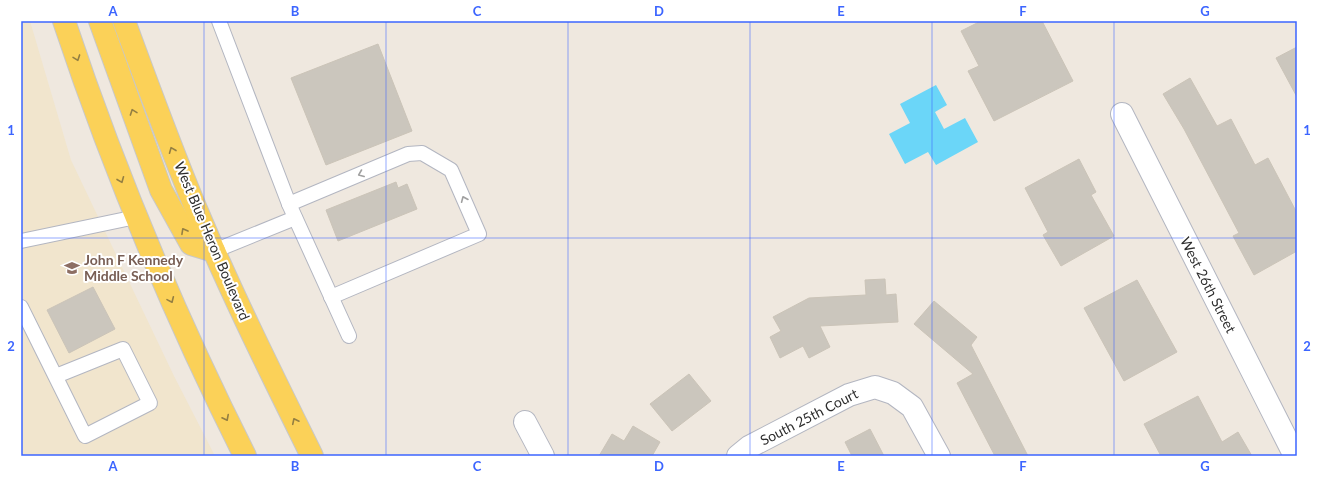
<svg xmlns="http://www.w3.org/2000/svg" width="1318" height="477" font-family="Lato,sans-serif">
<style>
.education{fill:#f1e5cd}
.water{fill:#6bd6f8}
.building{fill:#cbc6bd;stroke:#cbc4b8}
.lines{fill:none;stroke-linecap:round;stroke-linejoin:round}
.lane-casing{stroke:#b3b6c1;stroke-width:16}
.street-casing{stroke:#b3b6c1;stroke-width:24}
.primary-casing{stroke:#c8c8c8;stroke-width:24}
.lane{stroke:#fff;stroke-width:14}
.street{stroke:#fff;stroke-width:22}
.primary{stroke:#fbd158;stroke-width:22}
.oneway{stroke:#947f42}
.oneway2{stroke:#a0a0a0}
.grid{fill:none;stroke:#3c65ff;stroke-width:1;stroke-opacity:0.55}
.labels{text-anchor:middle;stroke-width:4;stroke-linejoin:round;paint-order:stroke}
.street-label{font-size:14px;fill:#2d2d2d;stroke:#fff}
.education-label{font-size:14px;font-weight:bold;fill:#785e54;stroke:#fff;text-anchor:start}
.neatline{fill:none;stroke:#3c65ff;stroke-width:1.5}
.grid-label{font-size:13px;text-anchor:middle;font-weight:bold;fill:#3c65ff}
</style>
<rect width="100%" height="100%" fill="#efe8df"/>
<path class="education" d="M 21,21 L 30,21 L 71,160 L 174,376 L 215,456 L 21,456 Z"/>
<path class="water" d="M 936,85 L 947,105 L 935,112 L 944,129 L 965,118 L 978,142 L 936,165 L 928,152 L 905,164 L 889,134 L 910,123 L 900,104 Z"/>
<g class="building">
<path d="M 981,21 L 1042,21 L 1073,81 L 994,121 L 968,71 L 979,66 L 961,31 Z"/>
<path d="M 378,44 L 412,131 L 326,165 L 291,78 Z"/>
<path d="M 1297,47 L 1297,97 L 1276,58 Z"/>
<path d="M 1190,78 L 1217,126 L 1231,119 L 1255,165 L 1268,158 L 1297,213 L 1297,251 L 1254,275 L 1233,236 L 1239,233 L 1184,129 L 1163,94 Z"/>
<path d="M 1079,159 L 1096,192 L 1091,195 L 1114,236 L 1061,266 L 1043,235 L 1048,232 L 1025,188 Z"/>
<path d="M 396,182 L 398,188 L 407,184 L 417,209 L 338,241 L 326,210 Z"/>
<path d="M 885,279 L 886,295 L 896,294 L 898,322 L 820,326 L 830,347 L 809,358 L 803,346 L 780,358 L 770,337 L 781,331 L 773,317 L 809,298 L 866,295 L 865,280 Z"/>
<path d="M 1137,280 L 1177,352 L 1124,381 L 1084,308 Z"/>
<path d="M 93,287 L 115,329 L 69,353 L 47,310 Z"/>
<path d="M 934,301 L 977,337 L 971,345 L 1028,456 L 995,456 L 957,383 L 973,374 L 914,324 Z"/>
<path d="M 689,374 L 711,401 L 672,431 L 650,404 Z"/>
<path d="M 1198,396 L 1222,442 L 1238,432 L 1252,456 L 1161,456 L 1144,424 Z"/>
<path d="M 633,426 L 660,442 L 652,456 L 599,456 L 612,434 L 624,441 Z"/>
<path d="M 870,429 L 884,456 L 852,456 L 845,442 Z"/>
</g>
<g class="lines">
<g class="lane-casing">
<g id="lane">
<path d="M 219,21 L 289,204 L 349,336"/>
<path d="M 289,204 L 408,154 L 422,153 L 451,170 L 479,234 L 331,297"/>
<path d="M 21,241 L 136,217"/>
<path d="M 214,251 L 295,218"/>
<path d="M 21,307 L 85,436 L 150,403 L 123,349 L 56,376"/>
</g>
</g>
<g class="street-casing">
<g id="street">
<path d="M 1122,114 L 1295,456"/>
<path d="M 525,422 L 543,456"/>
<path d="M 738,456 L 749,447 L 849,395 L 875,387 L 893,393 L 912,407 L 939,456"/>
</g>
</g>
<g class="primary-casing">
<g id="primary">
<path d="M 64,21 C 114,171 174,315 245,456"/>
<path d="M 100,21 L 161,190 L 191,244 L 214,251"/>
<path d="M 124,21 C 148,86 172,152 199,216 C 233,297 273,377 312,456"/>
</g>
</g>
<use href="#lane" class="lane"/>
<use href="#street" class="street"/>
<use href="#primary" class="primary"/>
</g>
<defs><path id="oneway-chevron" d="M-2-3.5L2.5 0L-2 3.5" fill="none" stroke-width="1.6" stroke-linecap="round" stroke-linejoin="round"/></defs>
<g class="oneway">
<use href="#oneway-chevron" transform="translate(77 58) rotate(70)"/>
<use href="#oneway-chevron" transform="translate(133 112) rotate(-110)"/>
<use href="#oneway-chevron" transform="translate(172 150) rotate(-112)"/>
<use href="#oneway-chevron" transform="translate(121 180) rotate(68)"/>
<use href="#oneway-chevron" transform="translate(184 231) rotate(-119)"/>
<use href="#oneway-chevron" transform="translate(171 300) rotate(66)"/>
<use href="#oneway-chevron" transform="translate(226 418) rotate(63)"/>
<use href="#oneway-chevron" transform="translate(295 421) rotate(-116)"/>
</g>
<g class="oneway2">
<use href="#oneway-chevron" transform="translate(361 174) rotate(158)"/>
<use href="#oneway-chevron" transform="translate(464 199) rotate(-113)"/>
</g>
<path class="grid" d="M 204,21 L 204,456M 386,21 L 386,456M 568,21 L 568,456M 750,21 L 750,456M 932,21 L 932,456M 1114,21 L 1114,456M 21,238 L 1297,238"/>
<defs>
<g id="school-bare" transform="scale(1.2)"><path d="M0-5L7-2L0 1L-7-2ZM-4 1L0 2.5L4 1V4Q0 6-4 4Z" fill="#8d6e63" stroke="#fff" stroke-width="2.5" paint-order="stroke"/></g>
</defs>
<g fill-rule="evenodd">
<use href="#school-bare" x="72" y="268"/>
</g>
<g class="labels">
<g class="street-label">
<text transform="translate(212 241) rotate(67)" y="5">West Blue Heron Boulevard</text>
<text transform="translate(1208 285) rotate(63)" y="5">West 26th Street</text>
<text transform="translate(809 417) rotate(-27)" y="5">South 25th Court</text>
</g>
<g class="education-label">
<text x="84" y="265">John F Kennedy<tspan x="84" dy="16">Middle School</tspan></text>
</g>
</g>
<rect width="1318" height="477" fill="none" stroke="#ffffff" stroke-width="44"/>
<rect x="22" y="22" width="1274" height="433" class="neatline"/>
<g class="grid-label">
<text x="113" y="16">A</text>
<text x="295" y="16">B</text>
<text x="477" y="16">C</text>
<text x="659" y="16">D</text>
<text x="841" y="16">E</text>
<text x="1023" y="16">F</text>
<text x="1205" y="16">G</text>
<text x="11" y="135">1</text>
<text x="1307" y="135">1</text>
<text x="11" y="351">2</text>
<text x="1307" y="351">2</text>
<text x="113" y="471">A</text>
<text x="295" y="471">B</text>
<text x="477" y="471">C</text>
<text x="659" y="471">D</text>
<text x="841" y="471">E</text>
<text x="1023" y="471">F</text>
<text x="1205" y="471">G</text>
</g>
</svg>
